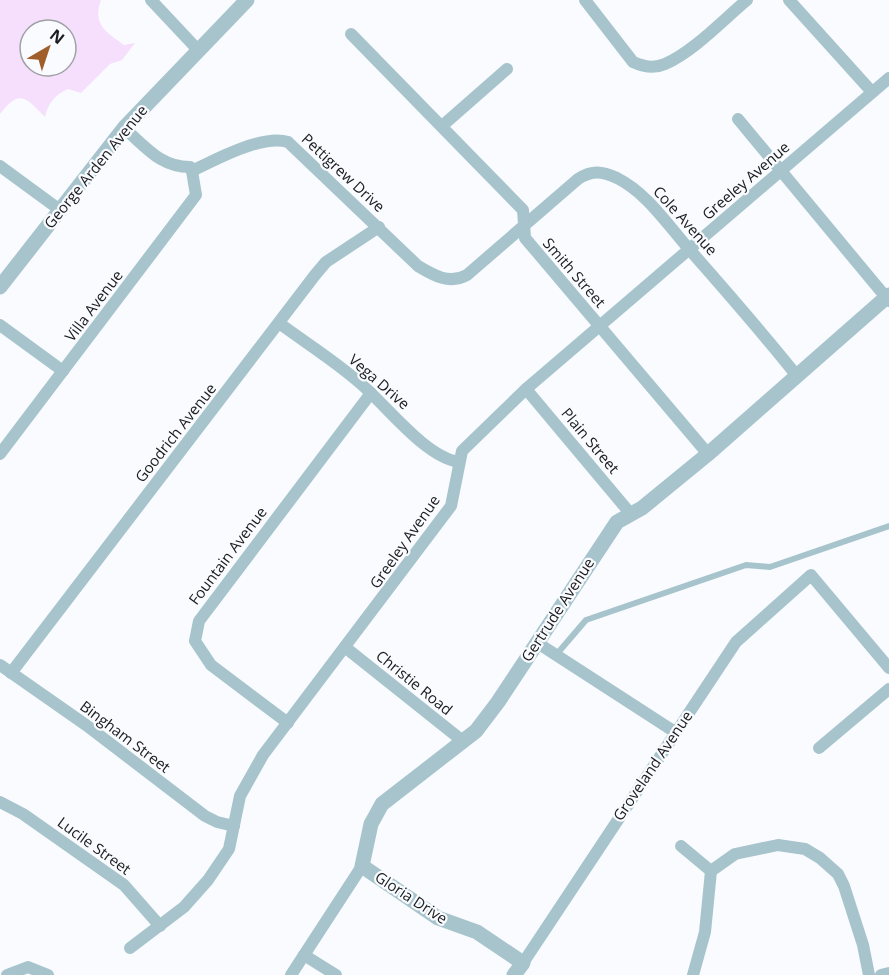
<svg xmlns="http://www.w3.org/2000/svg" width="889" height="975" font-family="'Open Sans',sans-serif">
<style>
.green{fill:#f6dffd;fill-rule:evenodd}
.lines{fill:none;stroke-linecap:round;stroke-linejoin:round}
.service{stroke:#a7c4cd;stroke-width:6}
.minor{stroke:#a7c4cd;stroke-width:12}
.tertiary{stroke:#a7c4cd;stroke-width:15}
.labels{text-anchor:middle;stroke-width:4.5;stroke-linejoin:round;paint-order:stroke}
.street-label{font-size:15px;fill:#191b1d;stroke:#f9fbfe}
</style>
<rect width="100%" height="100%" fill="#f9fbfe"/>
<path class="green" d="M 0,0 L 101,0 C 92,24 106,32 124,45 L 135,43 L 122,60 L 110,64 L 81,93 L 68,89 C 56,94 48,103 45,117 C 26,98 20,88 0,114 ZM 30,30 L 66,30 L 66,66 L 30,66 Z"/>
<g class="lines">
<path class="service" d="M 556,655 L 586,620 L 746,565 L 770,567 L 889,526"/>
<g class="minor">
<path d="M 151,0 L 198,50"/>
<path d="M 585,0 L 633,62 C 644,67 654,69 665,64 C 693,52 723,20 747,0"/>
<path d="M 789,0 L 872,92"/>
<path d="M 351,34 L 523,210 L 525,238 L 708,454"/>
<path d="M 738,119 L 889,301"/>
<path d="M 442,126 L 507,69"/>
<path d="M 124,128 C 146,147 160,167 190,167 L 192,171"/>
<path d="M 0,166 L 60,210"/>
<path d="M 192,171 C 216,159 263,134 288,142 L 418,266 C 433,275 449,285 467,275 L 578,179 C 592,170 602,171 617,178 C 647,193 667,224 689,249 C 726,291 762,332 797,376"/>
<path d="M 279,323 C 306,343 335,361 360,383 C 387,406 425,457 459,462"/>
<path d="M 0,325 L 63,371"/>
<path d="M 526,389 L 630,513"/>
<path d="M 0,454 L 196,195 L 192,171"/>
<path d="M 536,642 L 675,732"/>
<path d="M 346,648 L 464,742"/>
<path d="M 0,665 L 86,725 L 205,816 L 217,822 L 234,826"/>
<path d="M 11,673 L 315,275 L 326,262 L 379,227"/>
<path d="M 288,723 L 211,665 L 195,641 L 199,621 L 371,393"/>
<path d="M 819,748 L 889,689"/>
<path d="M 0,802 L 23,814 L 124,885 L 160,926"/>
<path d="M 681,846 L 711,871"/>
<path d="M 130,948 L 184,907 L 208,880 L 229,849 L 240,796 L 263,755 L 451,506 L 462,451 L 526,389 L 889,78"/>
<path d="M 304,955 L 336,975"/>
<path d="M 523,963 L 736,642 L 811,575 L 889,668"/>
<path d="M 7,975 L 28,967 L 48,975"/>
<path d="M 291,975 L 362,866"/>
<path d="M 693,975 L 705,932 L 711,871 L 735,854 L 778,845 L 805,849 L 820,858 L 838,874 L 844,886 L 863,945 L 869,975"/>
<path d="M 881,975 L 889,973"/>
</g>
<g class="tertiary">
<path d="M 0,287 L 124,128 L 247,0"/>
<path d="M 514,975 L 523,963 L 477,932 L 438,918 L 362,866 L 371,824 L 382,804 L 476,731 L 498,702 L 617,522 L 642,508 L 708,454 L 889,295"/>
</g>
</g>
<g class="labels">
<g class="street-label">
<text transform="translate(96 167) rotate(-51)" y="5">George Arden Avenue</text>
<text transform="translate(343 173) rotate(43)" y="5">Pettigrew Drive</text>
<text transform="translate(746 181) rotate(-41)" y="5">Greeley Avenue</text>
<text transform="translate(685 221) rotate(48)" y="5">Cole Avenue</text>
<text transform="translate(574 273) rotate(49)" y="5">Smith Street</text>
<text transform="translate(94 306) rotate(-53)" y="5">Villa Avenue</text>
<text transform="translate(379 382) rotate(41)" y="5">Vega Drive</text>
<text transform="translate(176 433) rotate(-52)" y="5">Goodrich Avenue</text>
<text transform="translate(590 441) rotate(50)" y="5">Plain Street</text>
<text transform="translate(405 542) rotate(-55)" y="5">Greeley Avenue</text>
<text transform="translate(228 556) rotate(-53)" y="5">Fountain Avenue</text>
<text transform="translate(558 610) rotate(-57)" y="5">Gertrude Avenue</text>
<text transform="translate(414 683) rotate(39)" y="5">Christie Road</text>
<text transform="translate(125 737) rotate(37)" y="5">Bingham Street</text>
<text transform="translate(653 766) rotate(-56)" y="5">Groveland Avenue</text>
<text transform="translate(94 846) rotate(36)" y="5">Lucile Street</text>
<text transform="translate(411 898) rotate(33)" y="5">Gloria Drive</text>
</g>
</g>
<g transform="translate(48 48) rotate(39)"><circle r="28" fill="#f9fbfe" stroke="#9fa1a4" stroke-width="1.5"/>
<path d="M0-4.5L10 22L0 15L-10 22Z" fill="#a05f2a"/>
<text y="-9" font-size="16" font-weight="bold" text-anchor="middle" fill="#191b1d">N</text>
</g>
</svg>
